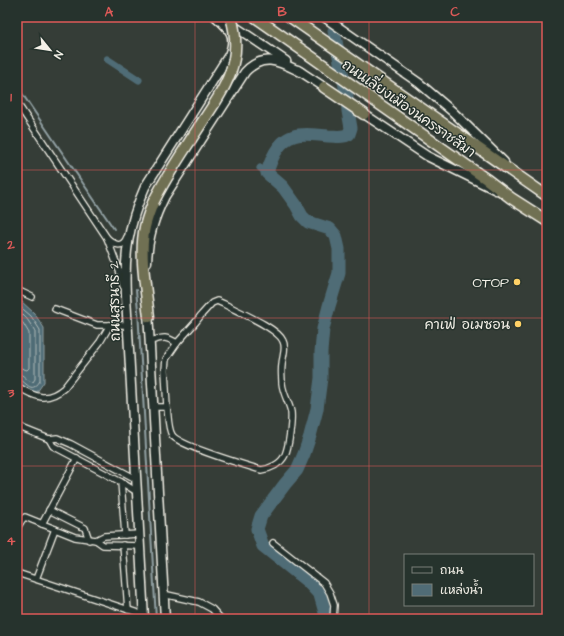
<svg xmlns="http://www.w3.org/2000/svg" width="564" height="636" font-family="'Architects Daughter','Playpen Sans Thai',sans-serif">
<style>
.water{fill:#506c76;stroke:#92a1a4}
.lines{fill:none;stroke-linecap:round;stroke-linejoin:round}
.shore{stroke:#b2bcba;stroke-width:1}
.stream{stroke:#92a1a4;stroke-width:2}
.canal{stroke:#506c76;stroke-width:7}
.river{stroke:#506c76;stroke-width:13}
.street-casing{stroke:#f4f1e8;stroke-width:8}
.secondary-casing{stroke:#f4f1e8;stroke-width:11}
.highway-casing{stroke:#f4f1e8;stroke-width:13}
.street{stroke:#26332d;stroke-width:5.5}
.secondary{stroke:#26332d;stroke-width:8}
.highway{stroke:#706f52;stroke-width:10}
.highway-bridge-casing{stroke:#f4f1e8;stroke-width:13;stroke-linecap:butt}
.highway-bridge{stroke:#706f52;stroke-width:10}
.grid{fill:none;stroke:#de5a58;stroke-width:1;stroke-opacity:0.55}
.poi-dot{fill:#ffd166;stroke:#26332d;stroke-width:1.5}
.labels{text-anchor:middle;stroke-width:3;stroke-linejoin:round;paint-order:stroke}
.street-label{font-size:14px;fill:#f4f1e8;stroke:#26332d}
.poi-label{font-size:14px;fill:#f4f1e8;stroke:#26332d;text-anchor:end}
.neatline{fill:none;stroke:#de5a58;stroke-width:1.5}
.grid-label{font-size:13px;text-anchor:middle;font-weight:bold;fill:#de5a58}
</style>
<rect width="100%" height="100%" fill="#353d37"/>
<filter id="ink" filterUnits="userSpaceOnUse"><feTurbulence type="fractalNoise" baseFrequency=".025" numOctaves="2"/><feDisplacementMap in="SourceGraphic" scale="8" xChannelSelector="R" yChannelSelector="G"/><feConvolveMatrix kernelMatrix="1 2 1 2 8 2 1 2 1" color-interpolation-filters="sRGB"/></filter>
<g filter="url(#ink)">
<path class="water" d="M 17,299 L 21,301 L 34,313 L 44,328 L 44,382 L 37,392 L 24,389 L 17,381 Z"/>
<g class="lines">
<g class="shore">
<path d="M 17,304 L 31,316 L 40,330 L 40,381 C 30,396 27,380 17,379"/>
<path d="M 17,309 L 27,319 L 35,331 L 35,379 L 33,382 C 26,381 24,374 17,373"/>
<path d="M 17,318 L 23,323 L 29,333 L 29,368 L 27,370 L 21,368 L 17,367"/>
</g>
<g class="stream">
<path d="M 17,86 L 114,229"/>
<path d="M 136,290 L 138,310 L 156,619"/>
</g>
<g class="canal">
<path d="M 107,59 L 139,80"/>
<path d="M 260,168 L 267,173"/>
</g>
<path class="river" d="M 326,619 L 326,616 L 320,595 L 308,582 L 263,546 L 257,529 L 261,516 L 285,484 L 297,470 L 304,454 L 310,436 L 317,409 L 321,378 L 321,352 L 323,329 L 329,306 L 339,273 L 339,249 L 336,236 L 330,229 L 308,222 L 302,216 L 296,205 L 283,187 L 267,173 C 271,159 279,140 294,136 C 302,133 320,135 328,136 C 336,136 343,138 349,134 L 351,128 L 348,111 L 347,97 L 334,31 L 339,17"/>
<g class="street-casing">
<g id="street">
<path d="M 17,103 L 107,238"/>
<path d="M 123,286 L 120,273 L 107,238 C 114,244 122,250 127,237"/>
<path d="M 17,290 L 32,297"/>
<path d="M 55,309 L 97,325 L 127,325"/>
<path d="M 150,341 C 164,337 165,336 177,343"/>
<path d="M 17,386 C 34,397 47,403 64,388 L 100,342 L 110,325"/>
<path d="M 154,407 L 167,407 C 168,414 168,429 172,435 C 179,446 245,465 261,470 C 270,469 281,464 285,455 C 289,446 292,422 291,412 C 289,402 283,394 282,383 C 282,377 281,371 282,365 C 282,357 287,349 283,341 C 278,328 237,311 224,304 L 217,301 L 212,303 L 202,314 L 195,323 L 177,343 L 166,359 L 165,370 L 167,407"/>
<path d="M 17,425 L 24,429 L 49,439 L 57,438 L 71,444 L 136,479"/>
<path d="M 49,439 L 53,446 L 121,482 L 137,492"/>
<path d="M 121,482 L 125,535"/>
<path d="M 49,510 L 85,528 L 89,540"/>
<path d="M 42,524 L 77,458"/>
<path d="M 17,528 L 22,520 L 25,517 L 75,537 L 96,540 L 103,545 L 140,546"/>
<path d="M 96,540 L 104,536 L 139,534"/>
<path d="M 273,543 L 324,583 L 330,593 L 334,605 L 333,619"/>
<path d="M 123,545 L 128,610"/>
<path d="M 17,573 L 144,615"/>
<path d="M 36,579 L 55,529"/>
<path d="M 163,594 L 199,602 L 212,609 L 220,618"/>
</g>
</g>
<g class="secondary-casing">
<g id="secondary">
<path d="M 324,17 L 419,83 L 453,112 L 504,162"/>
<path d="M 231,24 L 286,61"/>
<path d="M 298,70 L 324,87"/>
<path d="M 364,114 L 427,156 L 496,190"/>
<path d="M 147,262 C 148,237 154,218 165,196 L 245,72 C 264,52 280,62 301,72"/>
<path d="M 148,311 L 165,619"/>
<path d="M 144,619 L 126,296 C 124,255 128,225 145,187 L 229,55 C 237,36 230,29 216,17"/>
</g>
</g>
<g class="highway-casing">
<g id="highway">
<path d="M 255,17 L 486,179 L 511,198 L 547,221"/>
<path d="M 290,17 L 547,196"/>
<path d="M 324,87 L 364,114"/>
<path d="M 149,317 C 146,289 139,254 145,227 C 147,218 150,211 153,203"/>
</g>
</g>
<use href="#street" class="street"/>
<use href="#secondary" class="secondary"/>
<use href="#highway" class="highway"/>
<g class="highway-bridge-casing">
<path id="highway-bridge" d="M 153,203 C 166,176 183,152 199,127 C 223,91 245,62 231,17"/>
</g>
<use href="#highway-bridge" class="highway-bridge"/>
</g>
</g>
<path class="grid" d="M 195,17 L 195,619M 369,17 L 369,619M 17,170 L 547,170M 17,318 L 547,318M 17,466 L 547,466"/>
<g class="poi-dot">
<circle cx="517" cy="282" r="4"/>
<circle cx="518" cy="324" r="4"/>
</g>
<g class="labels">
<g class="street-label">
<text transform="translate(409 108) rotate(35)" y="5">ถนนเลี่ยงเมืองนครราชสีมา</text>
<text transform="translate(114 301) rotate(-91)" y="5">ถนนสุรนารี 2</text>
</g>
<g class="poi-label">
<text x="509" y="287">OTOP</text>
<text x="510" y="329">คาเฟ่ อเมซอน</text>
</g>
</g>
<rect width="564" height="636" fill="none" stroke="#26332d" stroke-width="44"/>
<rect x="404" y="554" width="130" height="52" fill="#26332d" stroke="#787f78"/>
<rect x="412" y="567" width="20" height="6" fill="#26332d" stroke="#787f78"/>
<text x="440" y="574" font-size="12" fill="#f4f1e8">ถนน</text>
<rect x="412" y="584" width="20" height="12" fill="#506c76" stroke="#787f78"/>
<text x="440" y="594" font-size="12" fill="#f4f1e8">แหล่งน้ำ</text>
<g transform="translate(50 50) rotate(120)" stroke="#26332d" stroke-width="3" paint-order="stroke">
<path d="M0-3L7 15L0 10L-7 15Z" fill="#f4f1e8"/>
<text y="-6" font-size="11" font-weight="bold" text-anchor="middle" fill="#f4f1e8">N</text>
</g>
<rect x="22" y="22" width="520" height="592" class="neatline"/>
<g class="grid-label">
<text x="109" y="16">A</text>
<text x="282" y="16">B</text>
<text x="455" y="16">C</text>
<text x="11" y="101">1</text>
<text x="11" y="249">2</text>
<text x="11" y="397">3</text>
<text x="11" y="545">4</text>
</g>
</svg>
